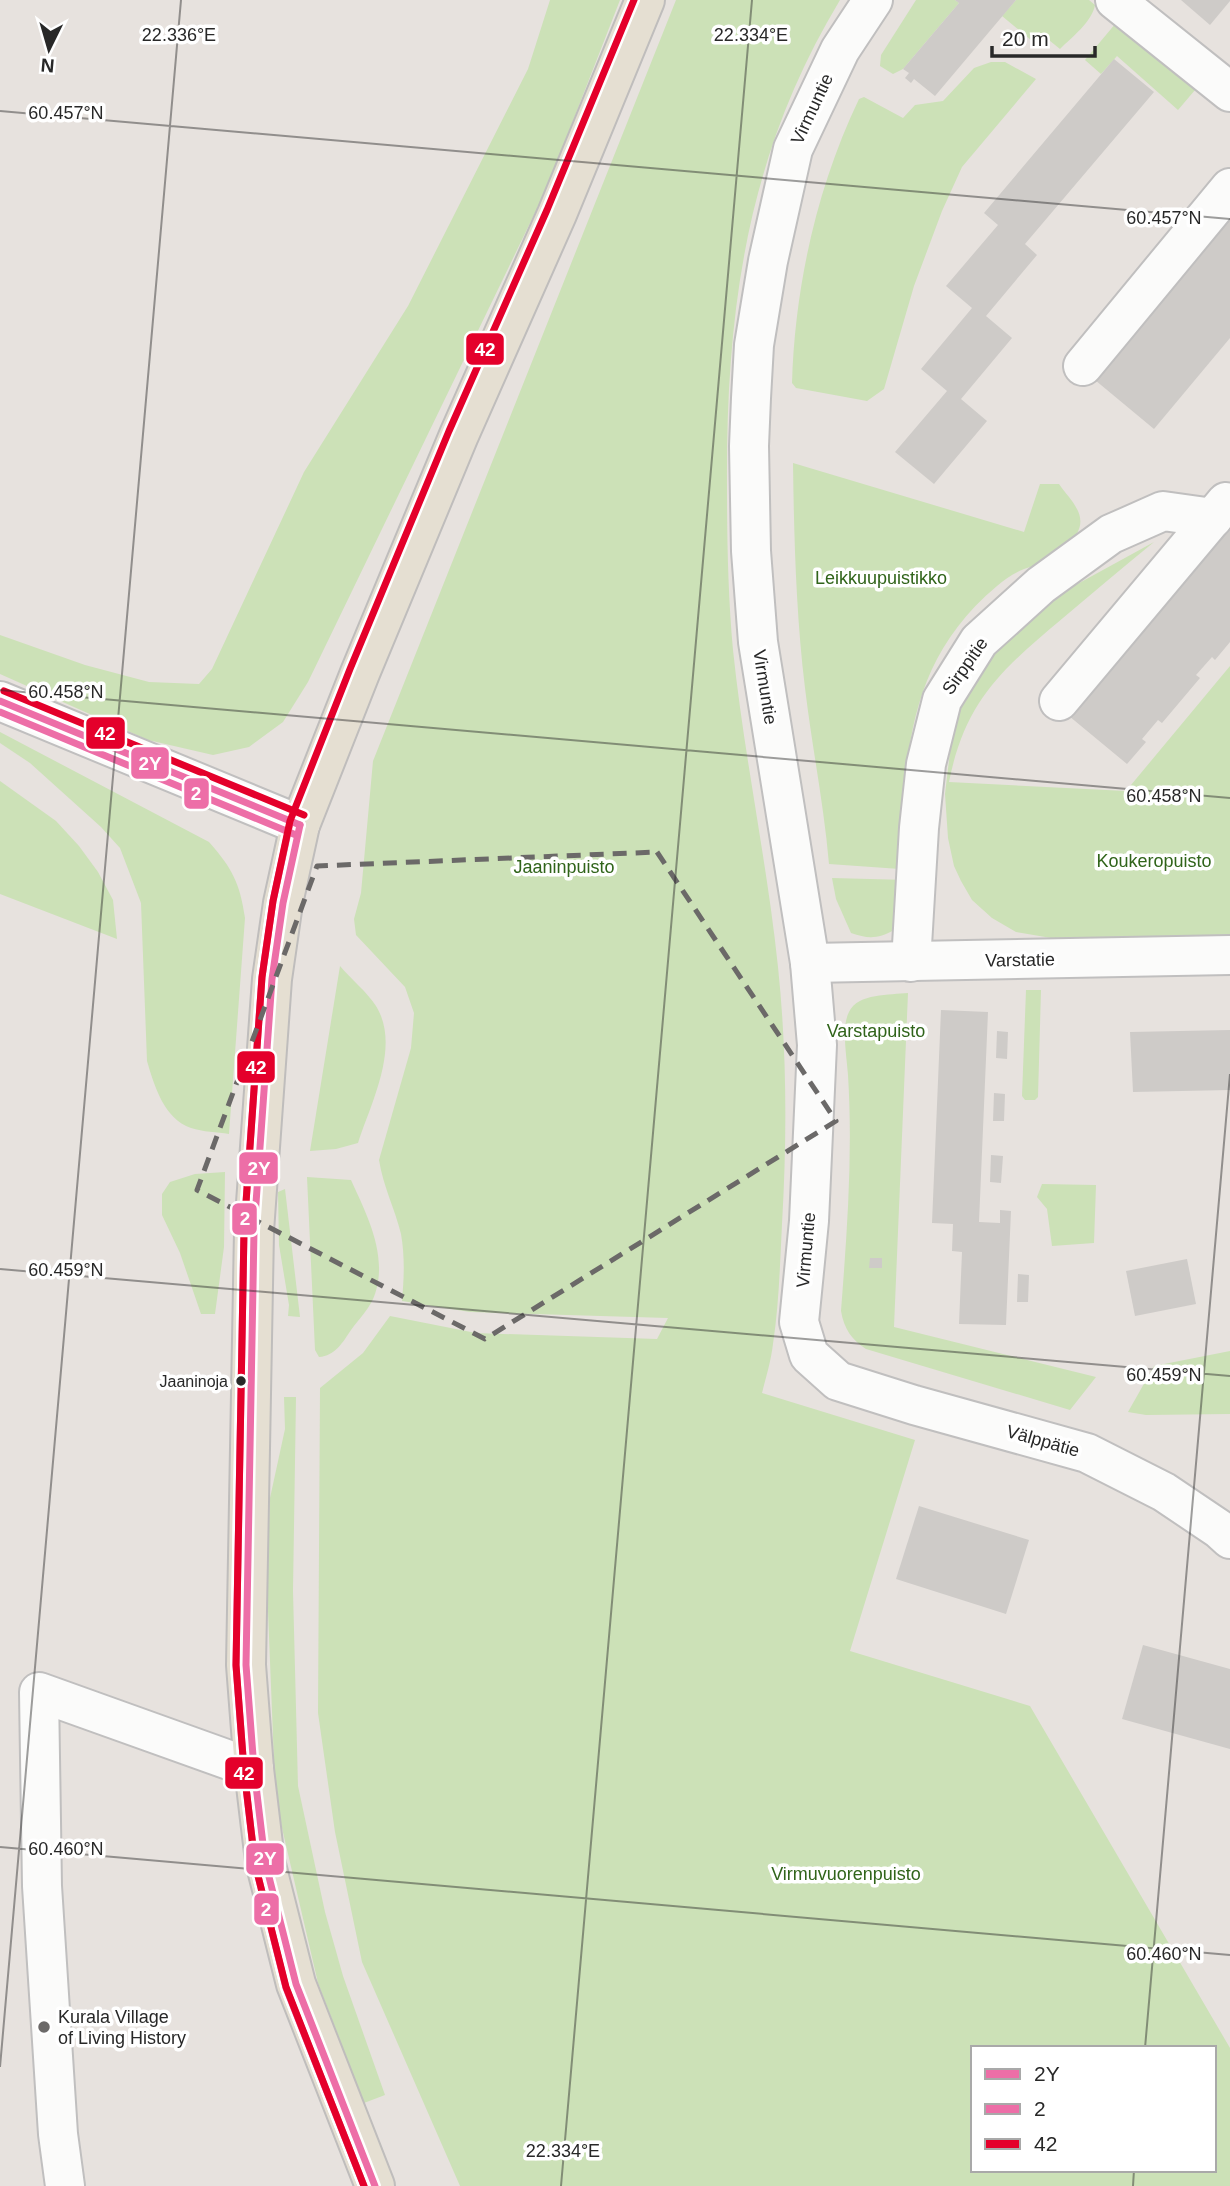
<svg xmlns="http://www.w3.org/2000/svg" width="1230" height="2186" font-family="Helvetica,sans-serif">
<style>
.green{fill:#cce1b7;fill-rule:evenodd}
.building{fill:#cecbc8}
.lines{fill:none;stroke-linecap:round;stroke-linejoin:round}
.minor-casing{stroke:#c0bfbf;stroke-width:42}
.major-casing{stroke:#bfbdbc;stroke-width:42}
.minor{stroke:#fbfbfa;stroke-width:38}
.major{stroke:#e5dfd2;stroke-width:38}
.bus-1-casing{stroke:#fff;stroke-width:12}
.bus-2-casing{stroke:#fff;stroke-width:12}
.bus-3-casing{stroke:#fff;stroke-width:12}
.bus-1{stroke:#ed6ea7;stroke-width:7}
.bus-2{stroke:#ed6ea7;stroke-width:7}
.bus-3{stroke:#e4002b;stroke-width:7}
.marked{fill:none;stroke:#6b6968;stroke-width:5;stroke-dasharray:14 9;stroke-linejoin:round}
.ticks{fill:none;stroke:#282828;stroke-width:2;stroke-opacity:0.45}
.bus-dot{fill:#282828;stroke:#fff;stroke-width:2.5}
.poi-dot{fill:#6b6968;stroke:#fff;stroke-width:2.5}
.labels{text-anchor:middle;stroke-width:7;stroke-linejoin:round;paint-order:stroke}
.bus-label{font-size:16px;fill:#282828;stroke:#fff;text-anchor:end}
.street-label{font-size:18px;fill:#282828;stroke:#fff}
.park-label{font-size:18px;fill:#30641a;stroke:#fff}
.poi-label{font-size:18px;fill:#282828;stroke:#fff;text-anchor:start}
.ticks-label{font-size:18px;text-anchor:middle;fill:#282828;stroke:#fff;stroke-width:7;stroke-linejoin:round;paint-order:stroke}
.line-badge{stroke:#fff;stroke-width:2.5}
.badge-label{font-size:19px;text-anchor:middle;font-weight:bold;fill:#fff}
</style>
<rect width="100%" height="100%" fill="#e7e2de"/>
<g class="green">
<path d="M 550,0 L 620,0 L 546,190 L 308,682 L 283,722 L 249,747 L 213,755 L 148,740 L 0,674 L 0,635 L 85,665 L 149,682 L 199,684 L 212,669 L 304,472 L 408,306 L 528,69 Z"/>
<path d="M 676,0 L 840,0 C 747,154 726,309 727,486 C 727,540 728,595 733,650 C 744,756 767,861 778,967 C 787,1053 787,1138 782,1224 C 780,1264 779,1304 773,1344 C 771,1361 766,1377 762,1393 L 915,1440 L 850,1651 L 1030,1706 L 1230,2048 L 1230,2186 L 460,2186 L 362,1962 L 335,1832 L 318,1713 L 320,1388 L 363,1353 L 390,1316 L 476,1333 L 657,1339 L 668,1318 L 470,1312 L 402,1301 C 404,1278 405,1257 401,1234 C 395,1209 383,1186 379,1160 L 411,1048 L 414,1013 L 405,987 L 356,935 L 354,919 L 361,893 L 373,761 ZM 973,2048 L 1214,2048 L 1214,2170 L 973,2170 Z"/>
<path d="M 916,0 L 955,0 L 959,3 L 903,69 L 893,74 L 880,66 L 881,55 Z"/>
<path d="M 1016,0 L 1089,0 L 1095,5 C 1092,22 1072,37 1060,49 L 1039,32 L 1031,40 L 1002,16 Z"/>
<path d="M 1116,23 L 1195,90 L 1178,110 L 1117,56 L 1101,74 L 1085,60 Z"/>
<path d="M 991,62 L 1005,62 L 1036,79 L 962,167 L 942,211 L 914,286 L 884,389 L 867,401 L 796,388 L 792,383 C 795,285 817,187 859,99 L 864,97 L 903,118 L 915,105 L 943,101 L 974,68 Z"/>
<path d="M 793,463 L 1024,532 L 1040,484 L 1059,484 C 1070,500 1089,515 1076,535 C 1071,544 1058,556 1049,561 C 1042,565 1032,566 1024,569 C 1014,573 1005,579 997,586 C 904,664 906,759 900,869 L 829,864 C 824,805 812,747 805,688 C 796,613 794,538 793,463 Z"/>
<path d="M 1154,542 C 1123,567 1093,593 1063,618 C 1002,669 965,701 949,782 L 1126,791 L 1230,666 L 1230,935 L 1057,939 L 1016,932 L 992,918 L 972,900 L 961,881 L 954,866 L 948,838 L 945,794 L 952,735 L 960,708 L 971,684 L 988,657 L 1061,593 Z"/>
<path d="M 0,732 L 209,842 C 232,868 240,883 245,918 L 229,1134 C 217,1132 203,1132 191,1128 C 164,1119 154,1085 147,1061 L 141,903 L 120,848 L 101,827 L 30,763 L 0,743 Z"/>
<path d="M 0,781 L 56,821 L 79,846 L 98,872 L 113,900 L 117,939 L 0,894 Z"/>
<path d="M 832,878 L 908,880 L 894,930 C 878,939 868,939 851,933 L 836,899 Z"/>
<path d="M 340,966 C 351,979 367,992 376,1006 C 401,1046 371,1103 358,1143 L 336,1149 L 310,1151 Z"/>
<path d="M 1026,990 L 1041,990 L 1038,1097 L 1035,1100 L 1025,1100 L 1022,1096 Z"/>
<path d="M 908,993 L 894,1327 L 1096,1377 L 1070,1410 L 866,1349 C 852,1340 844,1329 841,1311 C 847,1232 853,1154 848,1075 C 847,1058 841,1027 849,1012 C 858,993 890,995 908,993 Z"/>
<path d="M 225,1172 L 224,1247 L 215,1314 L 201,1314 L 180,1253 L 162,1215 L 162,1194 L 170,1182 L 195,1174 Z"/>
<path d="M 307,1177 L 351,1180 C 367,1215 388,1255 375,1294 C 371,1307 359,1319 351,1330 C 343,1342 335,1356 319,1357 L 315,1350 Z"/>
<path d="M 1042,1184 L 1096,1185 L 1094,1243 L 1052,1246 L 1047,1209 L 1037,1197 Z"/>
<path d="M 285,1189 L 300,1317 L 288,1316 L 289,1305 L 279,1245 L 278,1192 Z"/>
<path d="M 1230,1351 L 1230,1414 L 1146,1415 L 1128,1412 L 1154,1366 Z"/>
<path d="M 284,1397 L 296,1397 L 293,1591 L 298,1786 L 325,1912 L 343,1976 L 385,2095 L 364,2103 L 318,1983 L 282,1828 L 275,1787 L 267,1586 L 270,1498 L 285,1429 Z"/>
</g>
<g class="building">
<path d="M 955,0 L 1016,0 L 935,96 L 914,79 L 911,83 L 905,78 L 909,73 L 903,69 L 959,3 Z"/>
<path d="M 1181,0 L 1230,0 L 1230,1 L 1210,25 Z"/>
<path d="M 1114,59 L 1154,92 L 1025,244 L 1037,255 L 986,316 L 1012,338 L 961,399 L 987,421 L 934,484 L 895,452 L 947,391 L 921,369 L 972,308 L 946,286 L 998,225 L 984,213 Z"/>
<path d="M 1230,220 L 1230,338 L 1154,429 L 1095,380 Z"/>
<path d="M 1230,525 L 1230,642 L 1215,660 L 1212,657 L 1196,675 L 1200,678 L 1162,723 L 1158,720 L 1142,739 L 1146,742 L 1127,764 L 1069,716 Z"/>
<path d="M 941,1010 L 988,1012 L 979,1222 L 1000,1223 L 1000,1210 L 1011,1211 L 1006,1325 L 959,1324 L 962,1252 L 952,1251 L 953,1224 L 932,1223 Z"/>
<path d="M 1230,1030 L 1230,1090 L 1133,1092 L 1130,1032 Z"/>
<path d="M 997,1031 L 1008,1032 L 1007,1059 L 996,1058 Z"/>
<path d="M 994,1093 L 1005,1094 L 1004,1121 L 993,1121 Z"/>
<path d="M 991,1155 L 1003,1156 L 1001,1183 L 990,1182 Z"/>
<path d="M 870,1258 L 882,1258 L 882,1268 L 869,1268 Z"/>
<path d="M 1187,1259 L 1196,1304 L 1135,1316 L 1126,1271 Z"/>
<path d="M 1018,1274 L 1029,1275 L 1028,1302 L 1017,1302 Z"/>
<path d="M 919,1506 L 1029,1540 L 1006,1614 L 896,1579 Z"/>
<path d="M 1143,1645 L 1230,1669 L 1230,1749 L 1122,1719 Z"/>
</g>
<g class="lines">
<g class="minor-casing">
<g id="minor">
<path d="M 873,0 L 840,50 L 793,149 L 768,261 L 754,345 L 751,398 L 749,446 L 751,551 L 758,642 L 810,963 L 817,1045 L 809,1221 L 799,1322 L 809,1355 L 838,1381 L 914,1405 L 1087,1453 L 1164,1492 L 1219,1529 L 1230,1539"/>
<path d="M 1115,0 L 1230,92"/>
<path d="M 1083,366 L 1230,188"/>
<path d="M 0,701 L 300,825"/>
<path d="M 1059,701 L 1226,502"/>
<path d="M 911,962 L 919,828 L 926,764 L 942,700 L 979,641 L 1041,585 L 1111,534 L 1163,511 L 1213,518"/>
<path d="M 810,963 L 1230,955"/>
<path d="M 65,2186 L 58,2134 L 42,1886 L 39,1692 L 254,1769"/>
</g>
</g>
<g class="major-casing">
<path id="major" d="M 375,2186 L 296,1984 L 265,1861 L 254,1769 L 246,1665 L 254,1231 L 272,979 L 283,903 L 300,825 L 360,673 L 459,435 L 557,214 L 645,0"/>
</g>
<use href="#minor" class="minor"/>
<use href="#major" class="major"/>
<g class="bus-1-casing">
<g id="bus-1">
<path d="M 0,701 L 300,825"/>
<path d="M 300,825 L 283,903 L 272,979 L 254,1231 L 246,1665 L 254,1769 L 265,1861 L 296,1984 L 375,2186"/>
</g>
</g>
<g class="bus-2-casing">
<g id="bus-2">
<path d="M 0,712 L 296,835"/>
<path d="M 290,823 L 273,901 L 262,977 L 244,1230 L 236,1666 L 244,1770 L 255,1864 L 286,1988 L 364,2186"/>
</g>
</g>
<g class="bus-3-casing">
<g id="bus-3">
<path d="M 4,691 L 304,815"/>
<path d="M 364,2186 L 286,1987 L 255,1864 L 244,1770 L 236,1665 L 244,1231 L 262,977 L 273,901 L 290,821 L 350,669 L 449,431 L 547,210 L 634,0"/>
</g>
</g>
<use href="#bus-1" class="bus-1"/>
<use href="#bus-2" class="bus-2"/>
<use href="#bus-3" class="bus-3"/>
</g>
<path class="marked" d="M 657,852 L 836,1121 L 485,1339 L 197,1190 L 317,866 Z"/>
<path class="ticks" d="M 0,111 L 1230,219M 0,690 L 1230,798M 0,1269 L 1230,1376M 0,1847 L 1230,1955M 1145,2048 L 1230,1074M 0,2067 L 181,0M 561,2186 L 752,0M 1133,2186 L 1134,2170"/>
<circle class="bus-dot" cx="241" cy="1381" r="6"/>
<circle class="poi-dot" cx="44" cy="2027" r="7"/>
<g class="labels">
<g class="bus-label">
<text x="228" y="1387">Jaaninoja</text>
</g>
<g class="street-label">
<text transform="translate(812 109) rotate(-65)" y="6">Virmuntie</text>
<text transform="translate(965 666) rotate(-55)" y="6">Sirppitie</text>
<text transform="translate(765 687) rotate(81)" y="6">Virmuntie</text>
<text transform="translate(1020 960) rotate(-1)" y="6">Varstatie</text>
<text transform="translate(806 1250) rotate(-85)" y="6">Virmuntie</text>
<text transform="translate(1043 1441) rotate(16)" y="6">Välppätie</text>
</g>
<g class="park-label">
<text x="881" y="584">Leikkuupuistikko</text>
<text x="1154" y="867">Koukeropuisto</text>
<text x="564" y="873">Jaaninpuisto</text>
<text x="876" y="1037">Varstapuisto</text>
<text x="846" y="1880">Virmuvuorenpuisto</text>
</g>
<g class="poi-label">
<text x="58" y="2023">Kurala Village<tspan x="58" dy="21">of Living History</tspan></text>
</g>
</g>
<g class="ticks-label">
<text x="179" y="41">22.336°E</text>
<text x="751" y="41">22.334°E</text>
<text x="66" y="119">60.457°N</text>
<text x="1164" y="224">60.457°N</text>
<text x="66" y="698">60.458°N</text>
<text x="1164" y="802">60.458°N</text>
<text x="66" y="1276">60.459°N</text>
<text x="1164" y="1381">60.459°N</text>
<text x="66" y="1855">60.460°N</text>
<text x="1164" y="1960">60.460°N</text>
<text x="563" y="2157">22.334°E</text>
</g>
<g class="line-badge">
<rect x="465" y="332" width="40" height="34" rx="7" fill="#e4002b"/>
<rect x="85" y="716" width="41" height="34" rx="7" fill="#e4002b"/>
<rect x="130" y="746" width="40" height="34" rx="7" fill="#ed6ea7"/>
<rect x="183" y="777" width="27" height="33" rx="7" fill="#ed6ea7"/>
<rect x="236" y="1050" width="40" height="34" rx="7" fill="#e4002b"/>
<rect x="238" y="1151" width="41" height="34" rx="7" fill="#ed6ea7"/>
<rect x="231" y="1202" width="27" height="34" rx="7" fill="#ed6ea7"/>
<rect x="224" y="1756" width="40" height="34" rx="7" fill="#e4002b"/>
<rect x="245" y="1842" width="40" height="34" rx="7" fill="#ed6ea7"/>
<rect x="253" y="1892" width="27" height="34" rx="7" fill="#ed6ea7"/>
</g>
<g class="badge-label">
<text x="485" y="356">42</text>
<text x="105" y="740">42</text>
<text x="150" y="770">2Y</text>
<text x="196" y="800">2</text>
<text x="256" y="1074">42</text>
<text x="259" y="1175">2Y</text>
<text x="245" y="1225">2</text>
<text x="244" y="1780">42</text>
<text x="265" y="1865">2Y</text>
<text x="266" y="1916">2</text>
</g>
<rect x="971" y="2046" width="245" height="126" fill="#ffffff" stroke="#a9a9a9" stroke-width="2"/>
<rect x="985" y="2069" width="35" height="10" fill="#ed6ea7" stroke="#a9a9a9" stroke-width="2"/>
<text x="1034" y="2081" font-size="21" fill="#282828">2Y</text>
<rect x="985" y="2104" width="35" height="10" fill="#ed6ea7" stroke="#a9a9a9" stroke-width="2"/>
<text x="1034" y="2116" font-size="21" fill="#282828">2</text>
<rect x="985" y="2139" width="35" height="10" fill="#e4002b" stroke="#a9a9a9" stroke-width="2"/>
<text x="1034" y="2151" font-size="21" fill="#282828">42</text>
<g transform="translate(49 49) rotate(185)" stroke="#ffffff" stroke-width="5" paint-order="stroke">
<path d="M0-5L12 26L0 18L-12 26Z" fill="#282828"/>
<text y="-10" font-size="19" font-weight="bold" text-anchor="middle" fill="#282828">N</text>
</g>
<path d="M992 46v10h103v-10" fill="none" stroke="#282828" stroke-width="3.5"/>
<text x="1002" y="46" font-size="21" fill="#282828" stroke="#ffffff" stroke-width="5" paint-order="stroke">20 m</text>
</svg>
